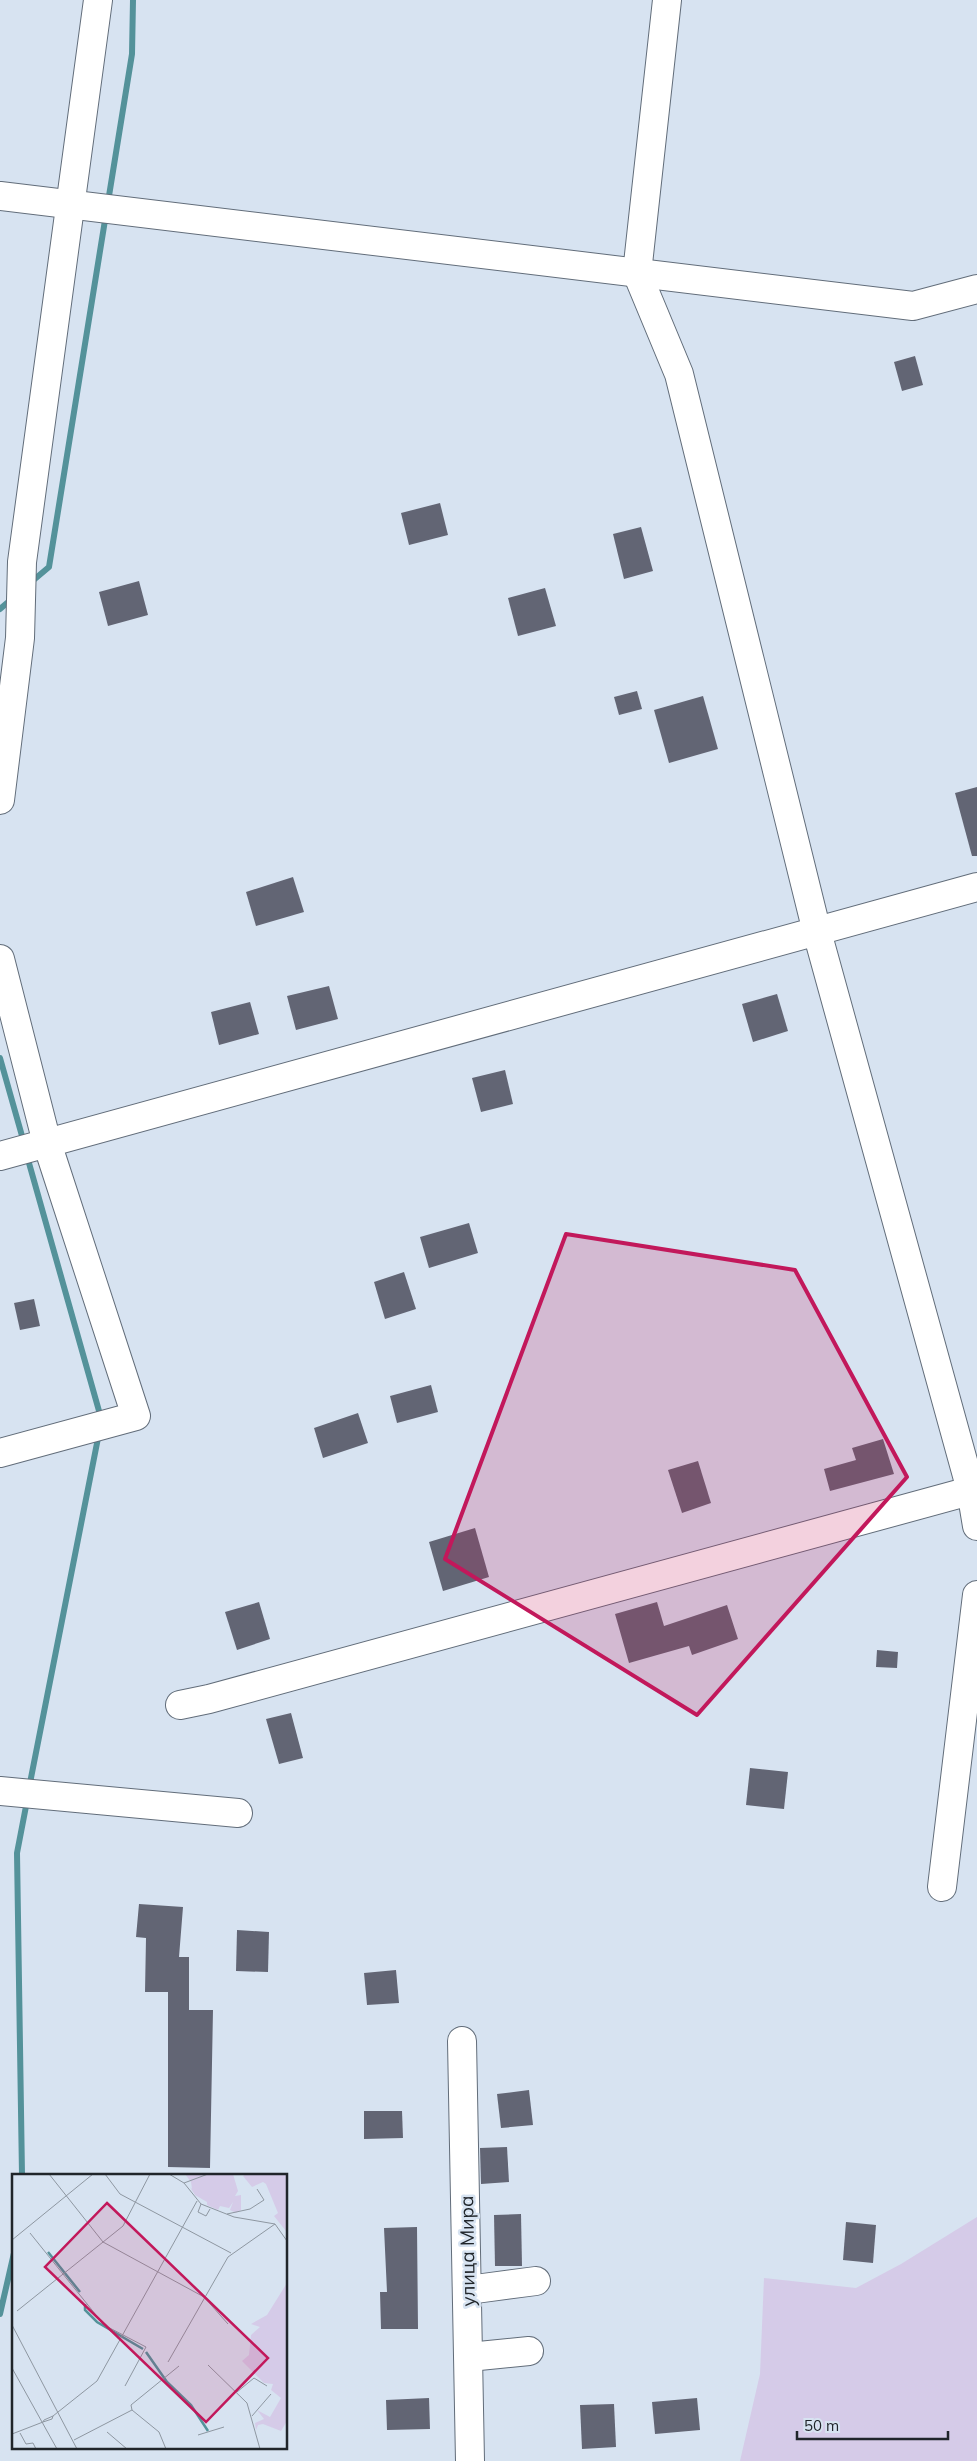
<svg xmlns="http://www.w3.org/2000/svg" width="977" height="2461" font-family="Mulish,sans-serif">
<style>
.green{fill:#d5cbe8}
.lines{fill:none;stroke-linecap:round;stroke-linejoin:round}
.stream{stroke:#54929a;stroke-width:6}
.building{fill:#626574}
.minor-casing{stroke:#626d7a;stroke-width:30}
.minor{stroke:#fff;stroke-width:28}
.marked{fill:#c2185b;fill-opacity:0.2;stroke:#c2185b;stroke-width:4;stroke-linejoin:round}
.labels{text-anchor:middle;stroke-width:5;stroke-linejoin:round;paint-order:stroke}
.street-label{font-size:19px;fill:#20252a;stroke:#d7e3f1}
.inset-river{fill:none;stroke:#54929a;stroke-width:2.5}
.inset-road{fill:none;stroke:#8e97a1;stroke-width:1}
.view{fill:#c2185b;fill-opacity:0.15;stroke:#c2185b;stroke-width:2.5}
.inset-edge{fill:none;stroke:#20252a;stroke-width:2.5}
</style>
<rect width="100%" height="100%" fill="#d7e3f1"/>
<path class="green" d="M 977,2217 L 977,2461 L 740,2461 L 760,2374 L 764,2278 L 856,2288 L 901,2264 Z"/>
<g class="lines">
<g class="stream">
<path d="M 108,202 L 132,54 L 133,0"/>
<path d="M 30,583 L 49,567 L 106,214"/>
<path d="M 0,609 L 13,598"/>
<path d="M 0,1058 L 24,1143"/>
<path d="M 27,1156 L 101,1418"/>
<path d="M 29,1788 L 99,1433"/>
<path d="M 22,2175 L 17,1853 L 27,1801"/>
<path d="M 0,2314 L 14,2253"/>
</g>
</g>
<g class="building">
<path d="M 915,356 L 923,385 L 902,391 L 894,362 Z"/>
<path d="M 440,503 L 448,535 L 409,545 L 401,513 Z"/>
<path d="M 641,527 L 653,571 L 624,579 L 613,534 Z"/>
<path d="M 139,581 L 148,615 L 108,626 L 99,592 Z"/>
<path d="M 545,588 L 556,626 L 518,636 L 508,598 Z"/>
<path d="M 637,691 L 642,709 L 619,715 L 614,697 Z"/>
<path d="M 703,696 L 718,749 L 669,763 L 654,710 Z"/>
<path d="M 977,787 L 977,856 L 972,856 L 955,793 Z"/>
<path d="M 293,877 L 304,912 L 256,926 L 246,892 Z"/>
<path d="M 329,986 L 338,1019 L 296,1030 L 287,996 Z"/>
<path d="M 777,994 L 788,1031 L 753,1042 L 742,1004 Z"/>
<path d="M 250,1002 L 259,1034 L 219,1045 L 211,1012 Z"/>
<path d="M 505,1070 L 513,1104 L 481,1112 L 472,1078 Z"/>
<path d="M 469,1223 L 478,1253 L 429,1268 L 420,1237 Z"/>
<path d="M 404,1272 L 416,1309 L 385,1319 L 374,1282 Z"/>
<path d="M 34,1299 L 40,1326 L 20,1330 L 14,1303 Z"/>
<path d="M 431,1385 L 438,1412 L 397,1423 L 390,1396 Z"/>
<path d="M 358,1413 L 368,1443 L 323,1458 L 314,1428 Z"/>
<path d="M 883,1439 L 894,1474 L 830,1491 L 824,1469 L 856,1460 L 852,1448 Z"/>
<path d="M 698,1461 L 711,1503 L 682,1513 L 668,1470 Z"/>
<path d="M 475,1528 L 489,1577 L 443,1591 L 429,1542 Z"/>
<path d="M 259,1602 L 270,1639 L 237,1650 L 225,1612 Z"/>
<path d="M 657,1602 L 664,1626 L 727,1605 L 738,1639 L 692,1655 L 689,1646 L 629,1663 L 615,1614 Z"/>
<path d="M 877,1650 L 898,1652 L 897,1668 L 876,1667 Z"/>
<path d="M 291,1713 L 303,1758 L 279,1764 L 266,1719 Z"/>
<path d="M 750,1768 L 788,1772 L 784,1809 L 746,1805 Z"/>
<path d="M 139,1904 L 183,1907 L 179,1957 L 189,1957 L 189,2010 L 213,2010 L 210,2168 L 168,2167 L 168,1992 L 145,1992 L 146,1938 L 136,1937 Z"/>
<path d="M 237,1930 L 269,1932 L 268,1972 L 236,1971 Z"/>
<path d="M 396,1970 L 399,2003 L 367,2005 L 364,1973 Z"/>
<path d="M 529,2090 L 533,2125 L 501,2128 L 497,2094 Z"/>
<path d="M 364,2111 L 402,2111 L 403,2138 L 364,2139 Z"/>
<path d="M 507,2147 L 509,2182 L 481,2184 L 480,2148 Z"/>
<path d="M 521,2214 L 522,2266 L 495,2266 L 494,2215 Z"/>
<path d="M 846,2222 L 876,2225 L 873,2263 L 843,2260 Z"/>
<path d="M 417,2227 L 418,2329 L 381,2329 L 380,2292 L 387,2292 L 384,2228 Z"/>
<path d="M 429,2398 L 430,2429 L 387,2430 L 386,2400 Z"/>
<path d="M 697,2398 L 700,2430 L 655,2434 L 652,2402 Z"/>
<path d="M 614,2404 L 616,2447 L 582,2449 L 580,2405 Z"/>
</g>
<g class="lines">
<g class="minor-casing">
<g id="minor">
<path d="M 667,0 L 637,273 L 679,374 L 817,932 L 971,1490 L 977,1526"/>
<path d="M 0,196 L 913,306 L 977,289"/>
<path d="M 0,800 L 20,638 L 22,562 L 98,0"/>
<path d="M 0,959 L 47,1143 L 136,1416 L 0,1453"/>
<path d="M 0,1156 L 977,887"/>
<path d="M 180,1705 L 209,1699 L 977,1489"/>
<path d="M 0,1791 L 238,1813"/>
<path d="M 942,1887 L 977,1595"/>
<path d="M 462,2041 L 470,2461"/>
<path d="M 468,2290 L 536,2281"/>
<path d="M 469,2357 L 529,2351"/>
</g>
</g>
<use href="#minor" class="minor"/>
</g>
<path class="marked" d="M 566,1234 L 795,1270 L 907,1477 L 697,1715 L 445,1559 Z"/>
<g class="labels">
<g class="street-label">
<text transform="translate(467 2251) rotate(-91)" y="7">улица Мира</text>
</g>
</g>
<g transform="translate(12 2174)">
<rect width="275" height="275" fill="#d7e3f1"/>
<path d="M 173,0 L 221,0 L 226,17 L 223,22 L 229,21 L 229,36 L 224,39 L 218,36 L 221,28 L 217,34 L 208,32 L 206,36 L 195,31 L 195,28 L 183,21 L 178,13 L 180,15 L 179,8 ZM 234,0 L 275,0 L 275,67 L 274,57 L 262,42 L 266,39 L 254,10 L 251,8 L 240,13 L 231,2 ZM 275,109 L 275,247 L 269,257 L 251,250 L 246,251 L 244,256 L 243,249 L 252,245 L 245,236 L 258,243 L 269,224 L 259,216 L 261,210 L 252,209 L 230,187 L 237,181 L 239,161 L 248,153 L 239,150 L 255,141 Z" fill="#d5cbe8"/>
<path class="inset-river" d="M 36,78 L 68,118M 73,130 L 73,136 L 85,148 L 131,175M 134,178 L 155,208 L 179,231 L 196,257"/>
<path class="inset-road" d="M 37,0 L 91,68 L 192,123 L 216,150M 93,0 L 108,20 L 219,79M 157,0 L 172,9 L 189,30 L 222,43 L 263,50 L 275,67M 172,9 L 196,0M 189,30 L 186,38 L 194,42 L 198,35M 215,40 L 238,35 L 252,26 L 245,15M 18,59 L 92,151 L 134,173 L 113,212M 0,66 L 81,0M 5,137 L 111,52 L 138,0M 0,151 L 65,275M 156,188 L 216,83 L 263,50M 196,191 L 235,229 L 248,275M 0,194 L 45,275M 225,218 L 242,204 L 255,212M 120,236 L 147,258 L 154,275M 41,242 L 85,207 L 185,27M 41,242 L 40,245 L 31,248 L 32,246 ZM 240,242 L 259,220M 95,258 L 115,275M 8,259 L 14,270 L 21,269 L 24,275M 0,260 L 31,248M 186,261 L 212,253M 62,266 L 120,236 L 119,231 L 167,192"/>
<path class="view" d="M 95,29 L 256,184 L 194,248 L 33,93 Z"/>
<rect width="275" height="275" class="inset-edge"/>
</g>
<path d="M797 2431v8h151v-8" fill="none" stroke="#20252a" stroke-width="2.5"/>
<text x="804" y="2431" font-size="15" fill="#20252a" stroke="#d7e3f1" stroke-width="4" paint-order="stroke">50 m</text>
</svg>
